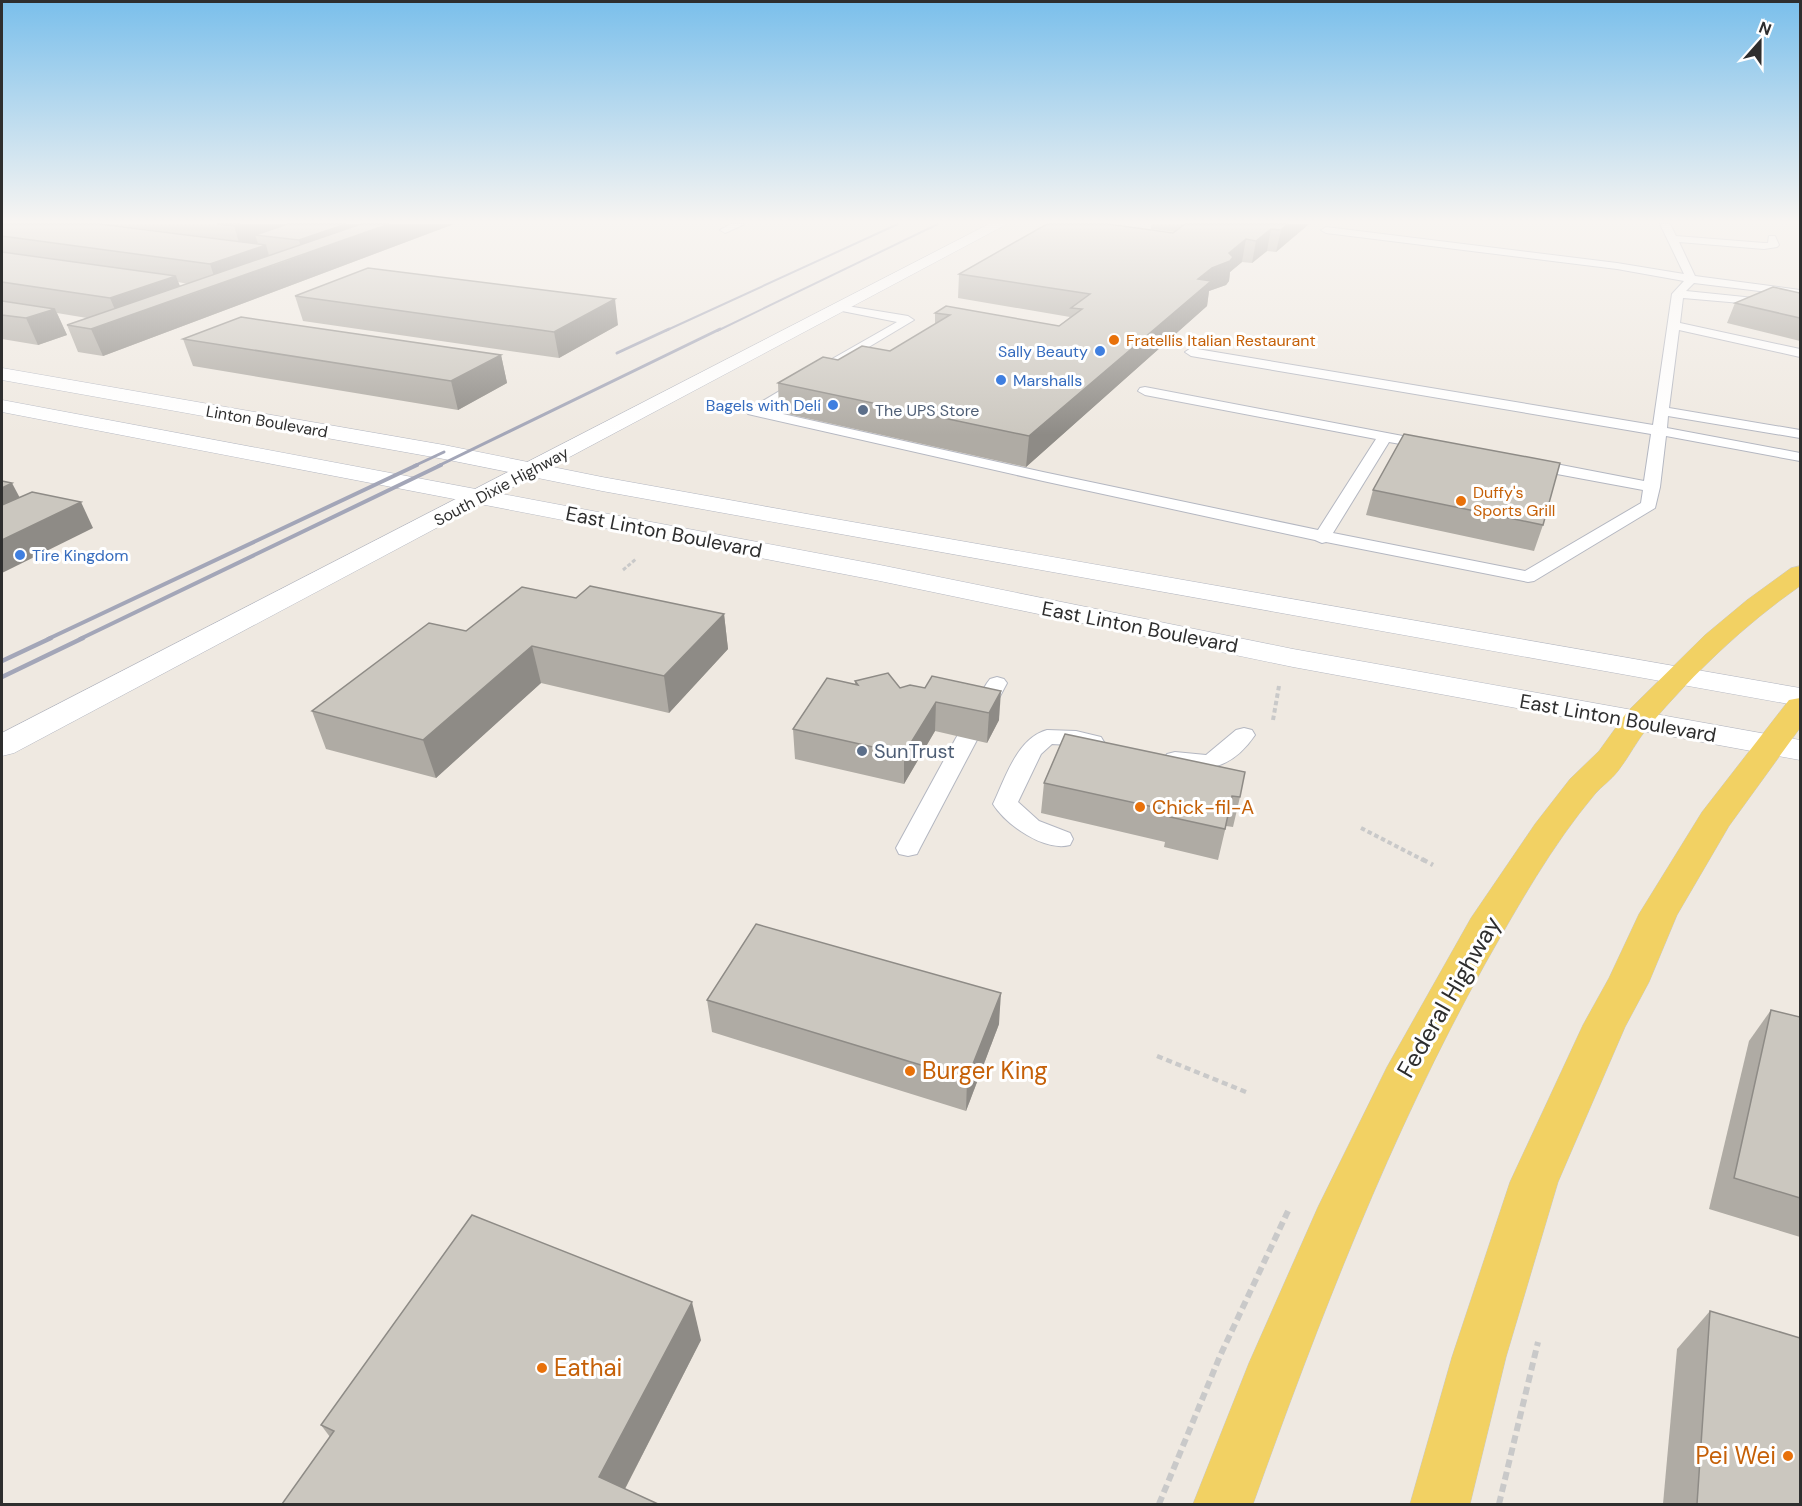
<svg xmlns="http://www.w3.org/2000/svg" width="1802" height="1506" font-family="'DM Sans',sans-serif">
<style>
.lines{fill:none;stroke-linecap:round;stroke-linejoin:round}
.service-casing{stroke:#b4b7c1;stroke-width:2}
.tertiary-casing{stroke:#b4b7c1;stroke-width:1}
.secondary-casing{stroke:#b4b7c1;stroke-width:1}
.primary-casing{stroke:#c9c9c9;stroke-width:1}
.path-far3{stroke:#c9c9c9;stroke-width:3;stroke-dasharray:4 2;stroke-linecap:butt}
.path-far2{stroke:#c9c9c9;stroke-width:4;stroke-dasharray:4.5 3;stroke-linecap:butt}
.path-far1{stroke:#c9c9c9;stroke-width:4.5;stroke-dasharray:6 4;stroke-linecap:butt}
.path{stroke:#c9c9c9;stroke-width:6;stroke-dasharray:8 4.5;stroke-linecap:butt}
.service{fill:#fff;fill-rule:evenodd}
.tertiary{fill:#fff;fill-rule:evenodd}
.secondary{fill:#fff;fill-rule:evenodd}
.primary{fill:#f2d163;fill-rule:evenodd}
.rail-far3{stroke:#a3a6b8;stroke-width:2}
.rail-far2{stroke:#a3a6b8;stroke-width:3}
.rail-far1{stroke:#a3a6b8;stroke-width:4}
.rail{stroke:#a3a6b8;stroke-width:4.5}
.wall{fill:#afaba4;fill-rule:evenodd}
.shaded-wall{fill:#8e8b86}
.building{fill:#cbc7bf;stroke:#8e8b86;stroke-width:1.5}
.food-dot{fill:#e8710a;stroke:#fff;stroke-width:2}
.shop-dot{fill:#3f7fe0;stroke:#fff;stroke-width:2}
.service-dot{fill:#5c6f8a;stroke:#fff;stroke-width:2}
.labels{text-anchor:middle;stroke-width:6;stroke-linejoin:round;paint-order:stroke}
.far-food-label{font-size:16px;fill:#c56008;stroke:#fff;text-anchor:start}
.far-shop-label{font-size:16px;fill:#366cbe;stroke:#fff;text-anchor:end}
.far-service-label{font-size:16px;fill:#4e5e75;stroke:#fff;text-anchor:start}
.far-street-label{font-size:16px;fill:#2e2e2e;stroke:#fff}
.street-label{font-size:20px;fill:#2e2e2e;stroke:#fff}
.service-label{font-size:20px;fill:#4e5e75;stroke:#fff;text-anchor:start}
.food-label{font-size:20px;fill:#c56008;stroke:#fff;text-anchor:start}
.near-street-label{font-size:24px;fill:#2e2e2e;stroke:#fff}
.near-food-label{font-size:24px;fill:#c56008;stroke:#fff;text-anchor:start}
</style>
<rect width="100%" height="100%" fill="#efe9e1"/>
<g class="lines">
<g class="service-casing">
<g id="service">
<path d="M 731,224 L 745,224 L 725,233 L 720,230 Z"/>
<path d="M 1660,224 L 1670,224 L 1676,236 L 1764,243 L 1768,243 L 1769,236 L 1775,236 L 1779,245 L 1777,247 L 1764,249 L 1679,242 L 1695,276 L 1800,290 L 1800,296 L 1694,283 L 1686,291 L 1764,299 L 1770,302 L 1764,305 L 1683,298 L 1680,323 L 1800,349 L 1800,357 L 1679,330 L 1669,408 L 1800,430 L 1800,438 L 1668,416 L 1667,428 L 1800,453 L 1800,461 L 1666,436 L 1660,487 L 1655,508 L 1534,581 L 1528,582 L 1326,542 L 1322,543 L 1315,540 L 1043,481 L 748,414 L 746,411 L 803,377 L 810,381 L 808,384 L 765,410 L 1043,472 L 1318,530 L 1376,439 L 1145,395 L 1138,391 L 1140,388 L 1145,387 L 1429,441 L 1434,442 L 1436,445 L 1434,448 L 1429,449 L 1389,442 L 1333,533 L 1525,571 L 1641,503 L 1643,490 L 1530,469 L 1525,467 L 1522,464 L 1525,461 L 1530,459 L 1644,481 L 1651,434 L 1191,356 L 1185,352 L 1191,348 L 1653,425 L 1672,294 L 1684,281 L 1617,269 L 1326,233 L 1321,230 L 1326,227 L 1617,263 L 1684,274 Z"/>
<path d="M 841,305 L 908,316 L 914,320 L 837,366 L 832,365 L 831,362 L 832,359 L 897,322 L 837,310 L 837,306 Z"/>
<path d="M 997,677 L 1004,679 L 1007,683 L 990,715 L 987,720 L 979,721 L 971,720 L 968,715 L 987,683 L 990,679 Z"/>
<path d="M 1244,728 L 1252,730 L 1255,735 C 1232,769 1205,774 1167,764 L 1164,759 L 1167,754 L 1175,752 L 1206,755 L 1236,730 Z"/>
<path d="M 1047,730 L 1076,731 L 1101,737 L 1104,742 L 1101,747 C 1088,750 1067,744 1052,744 L 1041,754 L 1018,802 L 1039,821 L 1070,833 L 1073,839 L 1070,845 C 1045,852 1006,825 993,804 C 1005,779 1017,738 1047,730 Z"/>
<path d="M 967,731 L 975,733 L 978,738 L 920,848 L 917,854 L 908,856 L 899,854 L 896,848 L 956,738 L 959,733 Z"/>
</g>
</g>
<g class="tertiary-casing">
<path id="tertiary" d="M 989,224 L 1007,224 L 14,753 L 2,756 L 2,733 Z"/>
</g>
<g class="secondary-casing">
<g id="secondary">
<path d="M 2,368 L 444,445 L 602,477 L 807,514 L 1800,688 L 1800,706 L 807,528 L 602,491 L 444,459 L 2,380 Z"/>
<path d="M 2,400 L 880,565 L 1293,649 L 1800,740 L 1800,760 L 1293,667 L 880,581 L 2,412 Z"/>
</g>
</g>
<g class="primary-casing">
<g id="primary">
<path d="M 1800,566 L 1800,586 C 1744,625 1693,674 1649,726 C 1637,740 1629,757 1618,771 C 1611,780 1602,786 1595,794 C 1552,845 1518,906 1485,964 C 1390,1135 1319,1320 1253,1504 L 1193,1504 L 1249,1363 L 1318,1207 L 1387,1067 L 1471,918 L 1535,824 L 1570,779 L 1599,751 L 1627,712 L 1705,635 L 1747,600 L 1791,568 Z"/>
<path d="M 1800,698 L 1800,728 L 1729,826 L 1677,915 L 1649,982 L 1625,1027 L 1558,1182 L 1506,1357 L 1470,1504 L 1410,1504 L 1452,1357 L 1510,1182 L 1583,1025 L 1609,978 L 1639,914 L 1702,812 L 1789,700 Z"/>
</g>
</g>
<path class="path-far3" d="M 623,570 L 636,559"/>
<g class="path-far2">
<path d="M 1273,720 L 1279,686"/>
<path d="M 1361,828 L 1425,861"/>
</g>
<g class="path-far1">
<path d="M 1422,859 L 1433,865"/>
<path d="M 1157,1056 L 1246,1092"/>
</g>
<g class="path">
<path d="M 1159,1504 L 1220,1356 L 1288,1211"/>
<path d="M 1499,1504 L 1538,1342"/>
</g>
<use href="#service" class="service"/>
<use href="#tertiary" class="tertiary"/>
<use href="#secondary" class="secondary"/>
<use href="#primary" class="primary"/>
<g class="rail-far3">
<path d="M 665,331 L 898,224"/>
<path d="M 717,331 L 938,224"/>
</g>
<g class="rail-far2">
<path d="M 617,353 L 669,329"/>
<path d="M 414,466 L 444,452"/>
<path d="M 438,466 L 720,329"/>
</g>
<g class="rail-far1">
<path d="M 48,639 L 417,465"/>
<path d="M 80,639 L 441,465"/>
</g>
<g class="rail">
<path d="M 2,661 L 51,638"/>
<path d="M 2,677 L 83,638"/>
</g>
</g>
<g class="wall">
<path d="M 2,224 L 454,224 L 103,356 L 78,352 L 67,325 L 87,318 L 57,313 L 67,335 L 38,345 L 2,339 ZM 178,282 L 188,284 L 180,286 Z"/>
<path d="M 1151,224 L 1309,224 L 1276,252 L 1267,251 L 1252,263 L 1242,262 L 1230,272 L 1229,281 L 1226,285 L 1209,291 L 1207,306 L 1026,467 L 779,412 L 778,383 L 838,360 L 890,351 L 935,324 L 935,313 L 1059,326 L 1070,317 L 958,298 L 959,274 L 1173,233 L 1175,232 L 1151,229 Z"/>
<path d="M 1800,293 L 1800,341 L 1727,323 L 1735,303 Z"/>
<path d="M 295,296 L 618,325 L 559,358 L 303,321 Z"/>
<path d="M 183,339 L 501,355 L 507,383 L 458,410 L 193,366 Z"/>
<path d="M 1373,490 L 1543,525 L 1534,551 L 1366,515 Z"/>
<path d="M 576,598 L 724,614 L 728,649 L 669,713 L 541,683 L 436,778 L 326,749 L 312,711 L 466,631 Z"/>
<path d="M 932,676 L 999,720 L 987,743 L 935,731 L 904,784 L 795,759 L 793,729 L 855,684 L 855,681 L 900,688 L 925,688 Z"/>
<path d="M 1065,734 L 1240,797 L 1233,827 L 1226,826 L 1218,860 L 1164,847 L 1165,842 L 1041,813 L 1044,783 Z"/>
<path d="M 707,1000 L 999,1024 L 966,1111 L 712,1032 Z"/>
<path d="M 1771,1010 L 1800,1017 L 1800,1237 L 1709,1209 L 1749,1041 Z"/>
<path d="M 1710,1311 L 1800,1504 L 1663,1504 L 1677,1349 Z"/>
<path d="M 701,1340 L 625,1489 L 330,1437 L 321,1425 Z"/>
</g>
<g class="shaded-wall">
<path d="M 240,224 L 315,224 L 255,235 L 258,243 L 241,249 L 234,226 Z"/>
<path d="M 346,224 L 454,224 L 103,356 L 91,329 L 119,319 L 110,298 L 176,276 L 184,297 L 217,285 L 210,264 L 266,245 L 272,266 L 303,255 L 299,240 Z"/>
<path d="M 1287,224 L 1309,224 L 1276,252 L 1281,230 Z"/>
<path d="M 1271,229 L 1267,251 L 1252,263 L 1256,241 Z"/>
<path d="M 1246,239 L 1242,262 L 1230,272 L 1229,281 L 1226,285 L 1209,291 L 1207,306 L 1026,467 L 1029,436 L 1198,279 Z"/>
<path d="M 615,299 L 618,325 L 559,358 L 554,332 Z"/>
<path d="M 55,309 L 67,335 L 38,345 L 26,318 Z"/>
<path d="M 501,355 L 507,383 L 458,410 L 451,381 Z"/>
<path d="M 12,483 L 21,500 L 2,508 L 2,488 Z"/>
<path d="M 81,502 L 93,528 L 2,573 L 2,540 Z"/>
<path d="M 724,614 L 728,649 L 669,713 L 664,676 Z"/>
<path d="M 532,646 L 541,683 L 436,778 L 423,740 Z"/>
<path d="M 1001,691 L 999,720 L 987,743 L 989,713 Z"/>
<path d="M 936,702 L 935,731 L 904,784 L 904,754 Z"/>
<path d="M 1001,993 L 999,1024 L 966,1111 L 967,1079 Z"/>
<path d="M 692,1302 L 701,1340 L 617,1504 L 599,1477 Z"/>
</g>
<g class="building">
<path d="M 2,224 L 99,224 L 266,245 L 210,264 L 2,236 Z"/>
<path d="M 217,224 L 240,224 L 234,226 Z"/>
<path d="M 288,224 L 346,224 L 299,240 L 255,235 Z"/>
<path d="M 361,224 L 389,224 L 91,329 L 67,325 Z"/>
<path d="M 1047,224 L 1108,224 L 1173,233 L 1185,224 L 1287,224 L 1281,230 L 1271,229 L 1256,241 L 1246,239 L 1229,253 L 1233,257 L 1230,261 L 1212,268 L 1198,279 L 1211,281 L 1029,436 L 778,383 L 823,357 L 838,360 L 862,346 L 890,351 L 950,315 L 935,313 L 946,306 L 1059,326 L 1082,309 L 1071,308 L 1090,294 L 959,274 Z"/>
<path d="M 2,252 L 176,276 L 110,298 L 2,282 Z"/>
<path d="M 368,268 L 615,299 L 554,332 L 295,296 Z"/>
<path d="M 1773,287 L 1800,293 L 1800,318 L 1735,303 Z"/>
<path d="M 2,301 L 55,309 L 26,318 L 2,315 Z"/>
<path d="M 241,317 L 501,355 L 451,381 L 183,339 Z"/>
<path d="M 1404,434 L 1560,463 L 1543,525 L 1373,490 Z"/>
<path d="M 2,481 L 12,483 L 2,488 Z"/>
<path d="M 32,492 L 81,502 L 2,540 L 2,505 Z"/>
<path d="M 590,586 L 724,614 L 664,676 L 532,646 L 423,740 L 312,711 L 429,623 L 466,631 L 522,587 L 576,598 Z"/>
<path d="M 888,673 L 900,688 L 910,685 L 925,688 L 932,676 L 1001,691 L 989,713 L 936,702 L 904,754 L 793,729 L 827,678 L 858,685 L 855,681 Z"/>
<path d="M 1065,734 L 1245,772 L 1240,797 L 1232,796 L 1225,829 L 1170,817 L 1172,811 L 1044,783 Z"/>
<path d="M 756,924 L 1001,993 L 967,1079 L 707,1000 Z"/>
<path d="M 1771,1010 L 1800,1017 L 1800,1198 L 1734,1178 Z"/>
<path d="M 472,1215 L 692,1302 L 599,1477 L 658,1504 L 282,1504 L 334,1431 L 321,1425 Z"/>
<path d="M 1710,1311 L 1800,1338 L 1800,1504 L 1697,1504 Z"/>
</g>
<linearGradient id="sky" x2="0" y2="1"><stop stop-color="#7abfeb"/><stop offset="0.51" stop-color="#f8f5f2"/><stop offset="1" stop-color="#f8f5f2" stop-opacity="0"/></linearGradient>
<rect width="1802" height="435" fill="url(#sky)"/>
<g class="food-dot">
<circle cx="1114" cy="340" r="6"/>
<circle cx="1461" cy="501" r="6"/>
<circle cx="1140" cy="807" r="6"/>
<circle cx="910" cy="1071" r="6"/>
<circle cx="542" cy="1368" r="6"/>
<circle cx="1788" cy="1456" r="6"/>
</g>
<g class="shop-dot">
<circle cx="1100" cy="351" r="6"/>
<circle cx="1001" cy="380" r="6"/>
<circle cx="833" cy="405" r="6"/>
<circle cx="20" cy="555" r="6"/>
</g>
<g class="service-dot">
<circle cx="863" cy="410" r="6"/>
<circle cx="862" cy="751" r="6"/>
</g>
<g class="labels">
<g class="far-food-label">
<text x="1126" y="346">Fratellis Italian Restaurant</text>
<text x="1473" y="498">Duffy's<tspan x="1473" dy="18">Sports Grill</tspan></text>
</g>
<g class="far-shop-label">
<text x="1088" y="357">Sally Beauty</text>
<text x="1013" y="386" text-anchor="start">Marshalls</text>
<text x="821" y="411">Bagels with Deli</text>
<text x="32" y="561" text-anchor="start">Tire Kingdom</text>
</g>
<g class="far-service-label">
<text x="875" y="416">The UPS Store</text>
</g>
<g class="far-street-label">
<text transform="translate(267 421) rotate(10)" y="6">Linton Boulevard</text>
<text transform="translate(501 486) rotate(-28)" y="6">South Dixie Highway</text>
</g>
<g class="street-label">
<text transform="translate(664 532) rotate(11)" y="7">East Linton Boulevard</text>
<text transform="translate(1140 627) rotate(11)" y="7">East Linton Boulevard</text>
<text transform="translate(1618 718) rotate(10)" y="7">East Linton Boulevard</text>
</g>
<g class="service-label">
<text x="874" y="758">SunTrust</text>
</g>
<g class="food-label">
<text x="1152" y="814">Chick-fil-A</text>
</g>
<g class="near-street-label">
<text transform="translate(1449 997) rotate(-60)" y="8">Federal Highway</text>
</g>
<g class="near-food-label">
<text x="922" y="1079">Burger King</text>
<text x="554" y="1376">Eathai</text>
<text x="1776" y="1464" text-anchor="end">Pei Wei</text>
</g>
</g>
<rect width="1802" height="1506" fill="none" stroke="#2e2e2e" stroke-width="6"/>
<g transform="translate(1760 42) rotate(21)" stroke="#ffffff" stroke-width="4.5" paint-order="stroke">
<path d="M0-4.5L10 22L0 15L-10 22Z" fill="#2e2e2e"/>
<text y="-9" font-size="16" font-weight="bold" text-anchor="middle" fill="#2e2e2e">N</text>
</g>
</svg>
